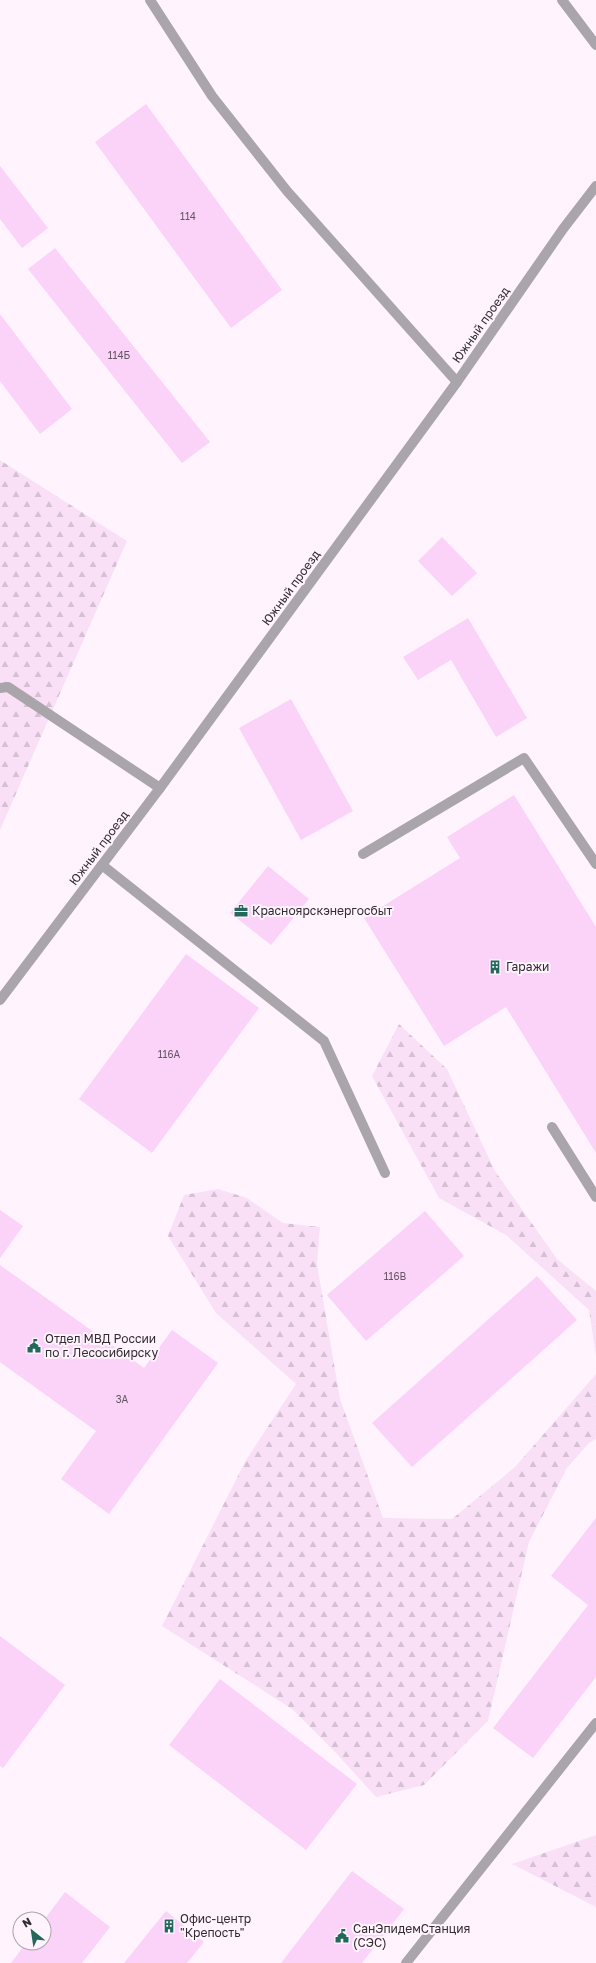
<svg xmlns="http://www.w3.org/2000/svg" width="596" height="1963" font-family="'Golos Text',sans-serif">
<style>
.forest{fill:url(#forest-firs)}
.building{fill:#fbd2f8}
.lines{fill:none;stroke-linecap:round;stroke-linejoin:round}
.service{stroke:#aaa5aa;stroke-width:10}
.minor{stroke:#aaa5aa;stroke-width:10}
.tertiary{stroke:#aaa5aa;stroke-width:10}
.labels{text-anchor:middle;stroke-width:4;stroke-linejoin:round;paint-order:stroke}
.number-label{font-size:10px;fill:#645662}
.street-label{font-size:12px;fill:#312c30;stroke:#fff4fe}
.poi-label{font-size:12px;fill:#312c30;stroke:#fff4fe;text-anchor:start}
</style>
<defs>
<pattern id="forest-firs" width="22" height="20" patternUnits="userSpaceOnUse"><rect width="22" height="20" fill="#f9e0f7"/><path d="M5 1l3.5 6h-7zM16 11l3.5 6h-7z" fill="#d6c0d4"/></pattern>
</defs>
<rect width="100%" height="100%" fill="#fff4fe"/>
<g class="forest">
<path d="M 0,460 L 127,541 L 0,830 Z"/>
<path d="M 399,1024 L 447,1069 L 495,1171 L 557,1259 L 596,1291 L 596,1356 L 589,1310 L 506,1235 L 439,1198 L 372,1076 Z"/>
<path d="M 218,1189 L 247,1198 L 283,1223 L 320,1227 L 317,1264 L 340,1399 L 383,1518 L 452,1519 L 515,1467 L 596,1374 L 596,1439 L 589,1443 L 567,1468 L 529,1542 L 488,1721 L 424,1785 L 376,1797 L 335,1752 L 292,1709 L 162,1626 L 246,1460 L 296,1384 L 216,1313 L 168,1236 L 184,1195 Z"/>
<path d="M 596,1835 L 596,1907 L 512,1864 Z"/>
</g>
<g class="building">
<path d="M 146,104 L 282,290 L 231,328 L 95,142 Z"/>
<path d="M 0,166 L 48,228 L 22,248 L 0,219 Z"/>
<path d="M 55,248 L 210,442 L 182,463 L 28,269 Z"/>
<path d="M 0,314 L 72,409 L 40,434 L 0,381 Z"/>
<path d="M 442,537 L 477,573 L 452,596 L 418,561 Z"/>
<path d="M 468,618 L 527,718 L 496,737 L 451,660 L 418,680 L 403,657 Z"/>
<path d="M 291,699 L 353,811 L 301,840 L 239,728 Z"/>
<path d="M 514,795 L 596,927 L 596,1153 L 506,1007 L 444,1046 L 364,918 L 460,858 L 447,837 Z"/>
<path d="M 268,866 L 309,899 L 271,945 L 230,913 Z"/>
<path d="M 186,954 L 259,1008 L 152,1153 L 79,1099 Z"/>
<path d="M 0,1210 L 23,1226 L 0,1258 Z"/>
<path d="M 425,1211 L 464,1256 L 366,1341 L 327,1295 Z"/>
<path d="M 0,1265 L 144,1368 L 172,1330 L 218,1363 L 109,1514 L 61,1479 L 96,1431 L 0,1362 Z"/>
<path d="M 537,1276 L 577,1320 L 412,1467 L 372,1423 Z"/>
<path d="M 596,1518 L 596,1677 L 533,1758 L 493,1728 L 588,1605 L 551,1576 Z"/>
<path d="M 0,1636 L 65,1685 L 3,1768 L 0,1766 Z"/>
<path d="M 220,1679 L 357,1784 L 306,1850 L 169,1745 Z"/>
<path d="M 352,1871 L 404,1909 L 362,1963 L 281,1963 Z"/>
<path d="M 65,1892 L 110,1927 L 82,1963 L 11,1963 L 26,1943 L 44,1943 L 44,1920 Z"/>
<path d="M 166,1911 L 204,1942 L 187,1963 L 124,1963 Z"/>
</g>
<g class="lines">
<g class="service">
<path d="M 150,0 L 212,96 L 287,191 L 457,382"/>
<path d="M 0,688 L 8,687 L 160,788"/>
<path d="M 363,854 L 524,758 L 596,864"/>
<path d="M 102,865 L 324,1041 L 385,1173"/>
<path d="M 552,1127 L 596,1197"/>
<path d="M 406,1963 L 596,1723"/>
</g>
<path class="minor" d="M 0,1000 L 160,788 L 457,382 L 563,229 L 596,186"/>
<path class="tertiary" d="M 562,0 L 596,45"/>
</g>
<defs>
<g id="office-bare" transform="scale(1.08)"><path d="M-6-3h4V-5.5h4V-3h4V5H-6ZM-1-4.5V-3h2v-1.5ZM-6 0V1H6V0Z" fill="#23685b" stroke="#fff4fe" stroke-width="2.5" paint-order="stroke"/></g>
<g id="building-bare" transform="scale(1.08)"><path d="M-4-6H4V6H1V3H-1V6H-4ZM-2.5-4.3h1.7v1.8h-1.7ZM.8-4.3h1.7v1.8H.8ZM-2.5-1h1.7V.8h-1.7ZM.8-1h1.7V.8H.8Z" fill="#23685b" stroke="#fff4fe" stroke-width="2.5" paint-order="stroke"/></g>
<g id="civic-bare" transform="scale(1.08)"><path d="M-.6-6.5H3V-4.5H.6V-3L4-1V1h2V6H-6V1h2V-1L-.6-3ZM-1.2 2.5V6h2.4V2.5Z" fill="#23685b" stroke="#fff4fe" stroke-width="2.5" paint-order="stroke"/></g>
</defs>
<g fill-rule="evenodd">
<use href="#office-bare" x="241" y="911"/>
<use href="#building-bare" x="495" y="967"/>
<use href="#civic-bare" x="34" y="1346"/>
<use href="#building-bare" x="169" y="1926"/>
<use href="#civic-bare" x="342" y="1936"/>
</g>
<g class="labels">
<g class="number-label">
<text x="188" y="220">114</text>
<text x="119" y="359">114Б</text>
<text x="169" y="1058">116А</text>
<text x="395" y="1280">116В</text>
<text x="122" y="1403">3А</text>
</g>
<g class="street-label">
<text transform="translate(481 325) rotate(-55)" y="4">Южный проезд</text>
<text transform="translate(291 588) rotate(-54)" y="4">Южный проезд</text>
<text transform="translate(99 848) rotate(-53)" y="4">Южный проезд</text>
</g>
<g class="poi-label">
<text x="252" y="915">Красноярскэнергосбыт</text>
<text x="506" y="971">Гаражи</text>
<text x="45" y="1343">Отдел МВД России<tspan x="45" dy="14">по г. Лесосибирску</tspan></text>
<text x="180" y="1923">Офис-центр<tspan x="180" dy="14">"Крепость"</tspan></text>
<text x="353" y="1933">СанЭпидемСтанция<tspan x="353" dy="14">(СЭС)</tspan></text>
</g>
</g>
<g transform="translate(32 1931) rotate(330)"><circle r="19" fill="#fff4fe" stroke="#ada4ac"/>
<path d="M0-3L7 15L0 10L-7 15Z" fill="#23685b"/>
<text y="-6" font-size="11" font-weight="bold" text-anchor="middle" fill="#312c30">N</text>
</g>
</svg>
